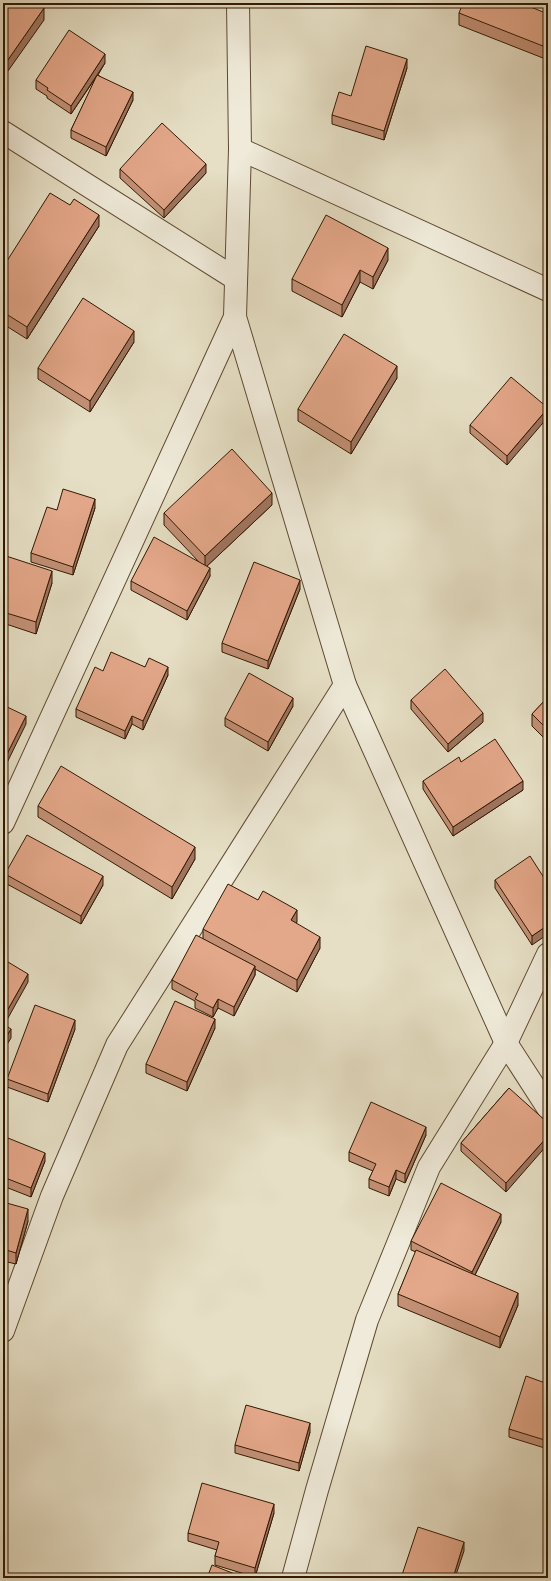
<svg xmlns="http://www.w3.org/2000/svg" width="551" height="1581" font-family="'IM FELL Double Pica',serif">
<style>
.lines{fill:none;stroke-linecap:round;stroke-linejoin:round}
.street-casing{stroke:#5f4a32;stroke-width:24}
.street{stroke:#efead9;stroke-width:22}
.wall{fill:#c39076;stroke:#321901}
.shaded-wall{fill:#9f7560;stroke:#321901}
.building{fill:#e3a789;stroke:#321901}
</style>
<rect width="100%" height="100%" fill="#e6dfc5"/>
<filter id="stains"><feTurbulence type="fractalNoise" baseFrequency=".005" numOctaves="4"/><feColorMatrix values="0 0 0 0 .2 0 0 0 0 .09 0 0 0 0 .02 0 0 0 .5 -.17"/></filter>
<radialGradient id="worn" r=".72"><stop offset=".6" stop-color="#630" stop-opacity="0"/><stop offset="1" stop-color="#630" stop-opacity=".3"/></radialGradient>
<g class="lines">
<g class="street-casing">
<g id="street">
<path d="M 238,3 L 240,149 L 235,317 L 345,685 L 506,1043 L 548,1108"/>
<path d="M 3,132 L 236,279"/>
<path d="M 240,149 L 548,290"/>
<path d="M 3,823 L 235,317"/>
<path d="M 3,1331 L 52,1196 L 117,1045 L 345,685"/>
<path d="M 293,1578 L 317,1490 L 367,1320 L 429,1167 L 506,1043 L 548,954"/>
</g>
</g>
<use href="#street" class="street"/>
</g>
<g class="wall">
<path d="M 459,13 L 548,14 L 548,60 L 459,25 Z"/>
<path d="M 105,63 L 98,75 L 133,100 L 106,156 L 71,138 L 71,130 L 97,76 L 71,114 L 47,98 L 47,96 L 36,89 L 36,80 Z"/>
<path d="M 407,68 L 384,140 L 332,124 L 332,115 L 351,96 Z"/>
<path d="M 120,169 L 206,173 L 164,218 L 120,178 Z"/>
<path d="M 99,226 L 27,339 L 3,324 L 3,258 L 7,261 Z"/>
<path d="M 388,260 L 373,289 L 360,282 L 342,317 L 292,291 L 292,279 Z"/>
<path d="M 134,342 L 90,412 L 38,379 L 38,368 Z"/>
<path d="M 397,378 L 351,454 L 298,421 L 298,409 Z"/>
<path d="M 548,408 L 507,465 L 470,433 L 470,425 Z"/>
<path d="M 272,505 L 207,566 L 210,576 L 187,620 L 131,590 L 131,581 L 199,562 L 164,525 L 164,513 Z"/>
<path d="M 95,508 L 73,575 L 31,562 L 31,553 L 57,510 Z"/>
<path d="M 3,555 L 52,583 L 36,634 L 3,623 Z"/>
<path d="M 300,589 L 268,669 L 222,652 L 222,643 Z"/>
<path d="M 145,667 L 168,675 L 143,730 L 132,724 L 125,739 L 76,717 L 76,709 L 103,671 Z"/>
<path d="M 548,674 L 548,692 L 545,689 L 545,677 Z"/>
<path d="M 548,697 L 548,742 L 532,726 L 532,714 Z"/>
<path d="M 411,700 L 483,722 L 448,752 L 411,709 Z"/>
<path d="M 293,706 L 268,751 L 225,726 L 225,718 Z"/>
<path d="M 423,781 L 523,790 L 453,836 L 423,789 Z"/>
<path d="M 38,806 L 195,859 L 172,899 L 38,817 Z"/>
<path d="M 5,874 L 103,885 L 81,924 L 5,883 Z"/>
<path d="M 495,880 L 548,884 L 532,945 L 495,888 Z"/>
<path d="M 297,922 L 296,923 L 320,948 L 297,992 L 255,969 L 255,975 L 234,1016 L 218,1008 L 213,1017 L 195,1008 L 195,1001 L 172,989 L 172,980 L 203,939 L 203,929 Z"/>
<path d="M 215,1028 L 187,1091 L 146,1073 L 146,1064 Z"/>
<path d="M 75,1029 L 48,1102 L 7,1087 L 7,1079 Z"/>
<path d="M 509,1088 L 506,1192 L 461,1151 L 461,1143 Z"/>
<path d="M 426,1135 L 405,1183 L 396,1179 L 389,1196 L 369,1188 L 369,1179 L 373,1171 L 349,1161 L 349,1152 Z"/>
<path d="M 3,1136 L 45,1161 L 31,1197 L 3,1186 Z"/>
<path d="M 3,1202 L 28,1221 L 16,1264 L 3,1261 Z"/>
<path d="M 501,1222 L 475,1275 L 518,1305 L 500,1348 L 398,1306 L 398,1294 L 416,1252 L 411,1250 L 411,1241 Z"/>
<path d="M 548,1384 L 548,1449 L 509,1437 L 509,1429 Z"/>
<path d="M 310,1432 L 299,1471 L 235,1453 L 235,1445 Z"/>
<path d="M 274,1513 L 255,1577 L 215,1565 L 215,1556 L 217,1550 L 188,1541 L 188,1533 Z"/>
</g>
<g class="shaded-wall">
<path d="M 44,8 L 44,20 L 3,78 L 3,67 Z"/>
<path d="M 105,54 L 105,63 L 71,114 L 71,106 Z"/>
<path d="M 407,59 L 407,68 L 384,140 L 384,131 Z"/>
<path d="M 133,92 L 133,100 L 106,156 L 106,147 Z"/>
<path d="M 206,164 L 206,173 L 164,218 L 164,210 Z"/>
<path d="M 99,215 L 99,226 L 27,339 L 27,327 Z"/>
<path d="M 388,248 L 388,260 L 373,289 L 373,277 Z"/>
<path d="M 360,270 L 360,282 L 342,317 L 342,305 Z"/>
<path d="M 134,331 L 134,342 L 90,412 L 90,401 Z"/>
<path d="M 397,366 L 397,378 L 351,454 L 351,442 Z"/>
<path d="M 548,408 L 548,417 L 507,465 L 507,456 Z"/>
<path d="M 272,493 L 272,505 L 205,568 L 205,556 Z"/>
<path d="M 95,499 L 95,508 L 73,575 L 73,567 Z"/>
<path d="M 210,568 L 210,576 L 187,620 L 187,611 Z"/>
<path d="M 52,571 L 52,583 L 36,634 L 36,622 Z"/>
<path d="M 300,580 L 300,589 L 268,669 L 268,661 Z"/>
<path d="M 168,667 L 168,675 L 143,730 L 143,721 Z"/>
<path d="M 293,698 L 293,706 L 268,751 L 268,742 Z"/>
<path d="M 483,713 L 483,722 L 448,752 L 448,744 Z"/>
<path d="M 26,716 L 26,724 L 3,771 L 3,762 Z"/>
<path d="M 132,716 L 132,724 L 125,739 L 125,731 Z"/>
<path d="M 523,781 L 523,790 L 453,836 L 453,827 Z"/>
<path d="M 195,847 L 195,859 L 172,899 L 172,887 Z"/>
<path d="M 103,876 L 103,885 L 81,924 L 81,916 Z"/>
<path d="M 297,910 L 297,922 L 291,932 L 291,920 Z"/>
<path d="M 548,925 L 548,934 L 532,945 L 532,936 Z"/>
<path d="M 320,937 L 320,948 L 297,992 L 297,980 Z"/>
<path d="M 255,966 L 255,975 L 234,1016 L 234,1007 Z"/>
<path d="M 28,974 L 28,982 L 3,1027 L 3,1018 Z"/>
<path d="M 218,999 L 218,1008 L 213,1017 L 213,1008 Z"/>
<path d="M 215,1019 L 215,1028 L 187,1091 L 187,1082 Z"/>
<path d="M 75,1020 L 75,1029 L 48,1102 L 48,1094 Z"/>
<path d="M 11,1029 L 11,1038 L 3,1051 L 3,1042 Z"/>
<path d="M 426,1127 L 426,1135 L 405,1183 L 405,1174 Z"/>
<path d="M 548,1136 L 548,1144 L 506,1192 L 506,1183 Z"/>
<path d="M 45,1153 L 45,1161 L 31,1197 L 31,1188 Z"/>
<path d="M 396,1170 L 396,1179 L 389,1196 L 389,1187 Z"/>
<path d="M 28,1209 L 28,1221 L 16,1264 L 16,1253 Z"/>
<path d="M 501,1214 L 501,1222 L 472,1281 L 472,1272 Z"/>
<path d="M 518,1293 L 518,1305 L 500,1348 L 500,1337 Z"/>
<path d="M 310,1423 L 310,1432 L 299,1471 L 299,1463 Z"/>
<path d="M 274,1504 L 274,1513 L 255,1577 L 255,1568 Z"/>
<path d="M 464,1542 L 464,1551 L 455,1578 L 453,1578 Z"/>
</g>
<g class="building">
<path d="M 3,3 L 37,3 L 44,8 L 3,67 Z"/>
<path d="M 463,3 L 521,3 L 548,14 L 548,48 L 459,13 Z"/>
<path d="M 69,30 L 105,54 L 71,106 L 47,90 L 48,88 L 36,80 Z"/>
<path d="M 366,46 L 407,59 L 384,131 L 332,115 L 339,92 L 351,96 Z"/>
<path d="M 97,75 L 133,92 L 106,147 L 71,130 Z"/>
<path d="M 162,123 L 206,164 L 164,210 L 120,169 Z"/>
<path d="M 50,193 L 70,205 L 74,199 L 99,215 L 27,327 L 3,312 L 3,258 L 7,261 Z"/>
<path d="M 326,215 L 388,248 L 373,277 L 360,270 L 342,305 L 292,279 Z"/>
<path d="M 83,298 L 134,331 L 90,401 L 38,368 Z"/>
<path d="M 344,334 L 397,366 L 351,442 L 298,409 Z"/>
<path d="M 511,377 L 548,408 L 507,456 L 470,425 Z"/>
<path d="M 232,449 L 272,493 L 205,556 L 164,513 Z"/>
<path d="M 63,489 L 95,499 L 73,567 L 31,553 L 47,507 L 57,510 Z"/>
<path d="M 154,537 L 210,568 L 187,611 L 131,581 Z"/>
<path d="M 3,555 L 52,571 L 36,622 L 3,612 Z"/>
<path d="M 254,562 L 300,580 L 268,661 L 222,643 Z"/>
<path d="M 111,652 L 145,667 L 149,658 L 168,667 L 143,721 L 132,716 L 125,731 L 76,709 L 95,667 L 103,671 Z"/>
<path d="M 445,669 L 483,713 L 448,744 L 411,700 Z"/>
<path d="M 249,673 L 293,698 L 268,742 L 225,718 Z"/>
<path d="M 548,674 L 548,680 L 545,677 Z"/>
<path d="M 548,697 L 548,730 L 532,714 Z"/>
<path d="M 3,705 L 26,716 L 3,762 Z"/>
<path d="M 495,739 L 523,781 L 453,827 L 423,781 L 459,757 L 461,762 Z"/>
<path d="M 61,766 L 195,847 L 172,887 L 38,806 Z"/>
<path d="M 27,835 L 103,876 L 81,916 L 5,874 Z"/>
<path d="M 530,856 L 548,884 L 548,925 L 532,936 L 495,880 Z"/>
<path d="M 228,884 L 258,900 L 263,891 L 297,910 L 291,920 L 320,937 L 297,980 L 203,929 Z"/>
<path d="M 196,935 L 255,966 L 234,1007 L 218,999 L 213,1008 L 195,999 L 198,994 L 172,980 Z"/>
<path d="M 3,959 L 28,974 L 3,1018 Z"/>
<path d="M 175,1001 L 215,1019 L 187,1082 L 146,1064 Z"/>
<path d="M 35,1005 L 75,1020 L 48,1094 L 7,1079 Z"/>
<path d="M 3,1024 L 11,1029 L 3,1042 Z"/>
<path d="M 509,1088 L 548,1123 L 548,1136 L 506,1183 L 461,1143 Z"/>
<path d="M 371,1102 L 426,1127 L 405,1174 L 396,1170 L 389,1187 L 369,1179 L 376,1164 L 349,1152 Z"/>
<path d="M 3,1136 L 45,1153 L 31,1188 L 3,1177 Z"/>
<path d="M 441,1183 L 501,1214 L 472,1272 L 411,1241 Z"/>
<path d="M 3,1202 L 28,1209 L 16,1253 L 3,1249 Z"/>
<path d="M 416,1250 L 518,1293 L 500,1337 L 398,1294 Z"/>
<path d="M 526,1376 L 548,1384 L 548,1441 L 509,1429 Z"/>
<path d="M 246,1405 L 310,1423 L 299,1463 L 235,1445 Z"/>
<path d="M 202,1483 L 274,1504 L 255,1568 L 215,1556 L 219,1542 L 188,1533 Z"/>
<path d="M 418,1527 L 464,1542 L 453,1578 L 401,1578 Z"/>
<path d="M 212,1565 L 245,1578 L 207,1578 Z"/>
</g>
<rect width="551" height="1581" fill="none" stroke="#e6dfc5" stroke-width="16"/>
<rect x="4" y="4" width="543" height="1573" fill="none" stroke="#321901" stroke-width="2"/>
<rect x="8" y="8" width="535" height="1565" fill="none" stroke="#321901"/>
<rect width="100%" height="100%" filter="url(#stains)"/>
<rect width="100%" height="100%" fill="url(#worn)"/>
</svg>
